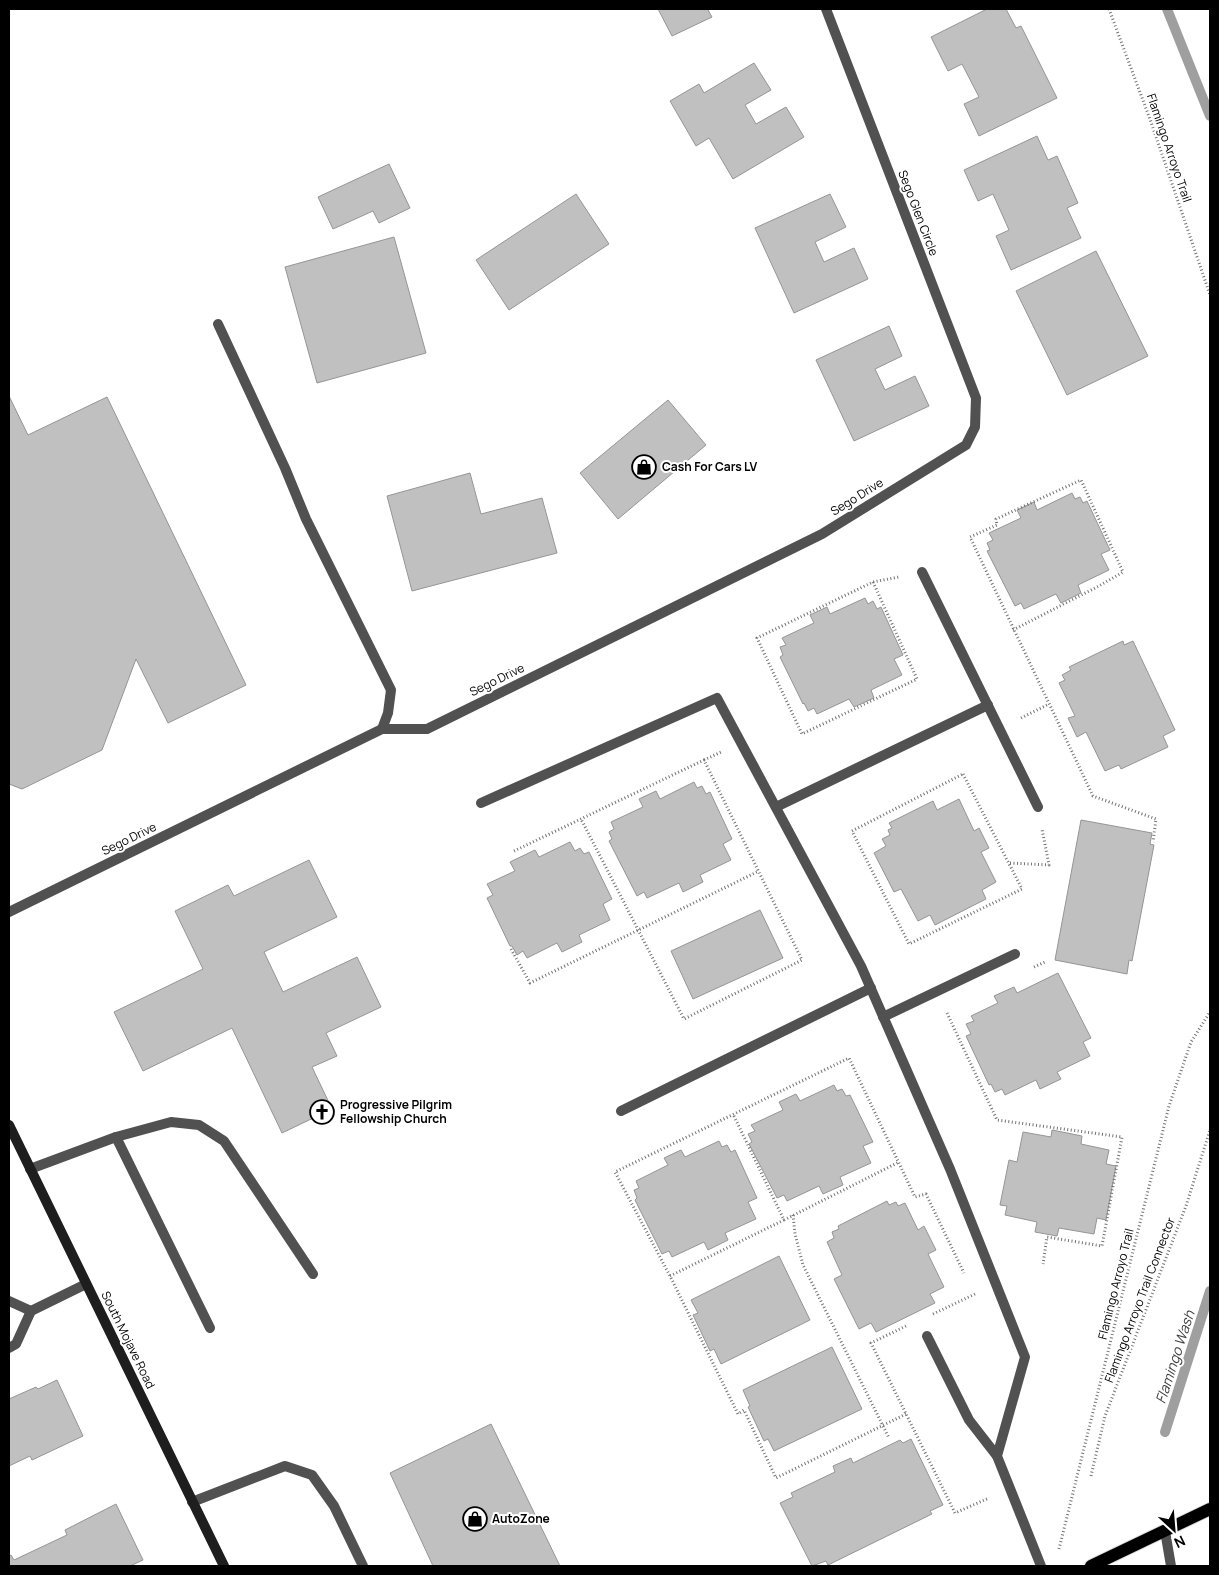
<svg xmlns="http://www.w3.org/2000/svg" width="1219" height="1575" font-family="Manrope,sans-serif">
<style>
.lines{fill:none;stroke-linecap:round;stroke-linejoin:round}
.stream{stroke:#9f9f9f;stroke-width:10}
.building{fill:#c0c0c0;stroke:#959595}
.primary-casing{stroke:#dbdbdb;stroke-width:14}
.path{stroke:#737373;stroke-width:3;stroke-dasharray:1 2.5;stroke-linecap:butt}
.lane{stroke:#515151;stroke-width:10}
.street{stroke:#515151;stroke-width:10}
.secondary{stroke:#1e1e1e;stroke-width:10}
.primary{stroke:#000;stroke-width:12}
.labels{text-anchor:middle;stroke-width:4;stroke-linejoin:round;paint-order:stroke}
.street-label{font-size:12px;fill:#000;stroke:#fff}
.poi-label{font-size:12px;font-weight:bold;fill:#000;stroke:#fff;text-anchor:start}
.water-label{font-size:14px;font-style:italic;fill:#404040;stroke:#fff}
</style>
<rect width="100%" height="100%" fill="#fff"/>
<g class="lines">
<g class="stream">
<path d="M 1167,9 L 1210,116"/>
<path d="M 1165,1432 L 1210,1291"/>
</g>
</g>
<g class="building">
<path d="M 658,9 L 711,9 L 708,10 L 712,17 L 672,36 Z"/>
<path d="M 987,9 L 1006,9 L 1016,28 L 1021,26 L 1057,98 L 979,136 L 964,104 L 979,97 L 962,64 L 948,71 L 931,37 Z"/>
<path d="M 754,63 L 771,90 L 745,105 L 756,124 L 786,107 L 804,137 L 733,179 L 709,138 L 696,146 L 670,101 L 699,84 L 704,93 Z"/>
<path d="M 1037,136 L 1048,160 L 1057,156 L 1078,203 L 1067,208 L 1081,238 L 1011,270 L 996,236 L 1009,230 L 993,194 L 978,201 L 964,170 Z"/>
<path d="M 389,164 L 410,208 L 379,223 L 373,211 L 333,229 L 318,197 Z"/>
<path d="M 576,194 L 609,244 L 509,310 L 476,260 Z"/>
<path d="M 830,194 L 846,227 L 815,242 L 824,262 L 854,248 L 868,279 L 794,313 L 755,228 Z"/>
<path d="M 394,237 L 426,353 L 317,383 L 285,267 Z"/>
<path d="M 1096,251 L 1148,356 L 1067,395 L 1016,291 Z"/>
<path d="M 889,326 L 902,356 L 875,369 L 885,390 L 915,376 L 929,406 L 854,441 L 816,360 Z"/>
<path d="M 9,396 L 28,435 L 107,397 L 246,685 L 168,723 L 136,659 L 102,750 L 22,789 L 9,784 Z"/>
<path d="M 668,400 L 706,445 L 618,519 L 580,473 Z"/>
<path d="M 470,473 L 481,514 L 542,498 L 557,553 L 412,591 L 387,496 Z"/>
<path d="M 1072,493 L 1075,499 L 1080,497 L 1083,503 L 1087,501 L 1110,550 L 1101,554 L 1109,570 L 1078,585 L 1081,593 L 1061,603 L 1056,594 L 1024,609 L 1021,603 L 1015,606 L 987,551 L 990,550 L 987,543 L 993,540 L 989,533 L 1021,518 L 1017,510 L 1034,502 L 1037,510 Z"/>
<path d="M 865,598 L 868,604 L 873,601 L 877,609 L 881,607 L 903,655 L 894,659 L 902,675 L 871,690 L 874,698 L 854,707 L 849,699 L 817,714 L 814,708 L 808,711 L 804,703 L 803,704 L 780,657 L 783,655 L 780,647 L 786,645 L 782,638 L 814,623 L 810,615 L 827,607 L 830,614 Z"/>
<path d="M 1123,641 L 1124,645 L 1133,641 L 1175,730 L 1163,736 L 1168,747 L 1121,769 L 1119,765 L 1105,771 L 1086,732 L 1077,737 L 1068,718 L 1075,716 L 1059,683 L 1065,680 L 1062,675 L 1071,670 L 1069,667 Z"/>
<path d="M 694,782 L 697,788 L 702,786 L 706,794 L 710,792 L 732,839 L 723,844 L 731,860 L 700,875 L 703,882 L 683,892 L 679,883 L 647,898 L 644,892 L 637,896 L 609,841 L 612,839 L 609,832 L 614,829 L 611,822 L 643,807 L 639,799 L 656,791 L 660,799 Z"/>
<path d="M 959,799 L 974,831 L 979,828 L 989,848 L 981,852 L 996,882 L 982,890 L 986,899 L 935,925 L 930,915 L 918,921 L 901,889 L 894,892 L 874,853 L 886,846 L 882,839 L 890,835 L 888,830 L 892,828 L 889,823 L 933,801 L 937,810 Z"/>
<path d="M 1081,820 L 1152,833 L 1150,844 L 1154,845 L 1132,961 L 1129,960 L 1127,974 L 1055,960 Z"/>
<path d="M 570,842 L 575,851 L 580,848 L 584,854 L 589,852 L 612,899 L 603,904 L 610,920 L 579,935 L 582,942 L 562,952 L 557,943 L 527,958 L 523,951 L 517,955 L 512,946 L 510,946 L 487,898 L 493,895 L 487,884 L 515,871 L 510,862 L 535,850 L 539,857 Z"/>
<path d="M 309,860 L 337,917 L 264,952 L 283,992 L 357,957 L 381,1007 L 326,1033 L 337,1056 L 312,1067 L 332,1109 L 282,1133 L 232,1028 L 143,1071 L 114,1012 L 203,969 L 175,911 L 228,885 L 234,896 Z"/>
<path d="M 760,910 L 783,958 L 693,999 L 671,951 Z"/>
<path d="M 1058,973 L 1091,1038 L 1083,1042 L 1090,1056 L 1057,1072 L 1061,1079 L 1040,1089 L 1036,1080 L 1005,1095 L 1002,1089 L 995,1092 L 991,1084 L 989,1085 L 966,1036 L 971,1034 L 966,1024 L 974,1021 L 971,1016 L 998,1003 L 994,996 L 1014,987 L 1017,993 Z"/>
<path d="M 834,1085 L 837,1091 L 842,1089 L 846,1096 L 850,1095 L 873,1142 L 863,1146 L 871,1163 L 840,1177 L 843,1185 L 823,1194 L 819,1186 L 787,1201 L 784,1195 L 777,1198 L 749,1144 L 752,1142 L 748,1134 L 755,1131 L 751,1125 L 783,1110 L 779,1102 L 796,1094 L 800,1101 Z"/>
<path d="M 1052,1130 L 1082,1136 L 1081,1144 L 1109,1150 L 1106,1164 L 1116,1166 L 1106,1220 L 1097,1218 L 1094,1234 L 1059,1228 L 1057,1236 L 1035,1232 L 1037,1222 L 1005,1215 L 1007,1206 L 1000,1205 L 1009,1160 L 1017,1162 L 1023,1132 L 1051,1137 Z"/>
<path d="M 719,1141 L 722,1147 L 727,1145 L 731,1152 L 735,1150 L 757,1198 L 748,1202 L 756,1219 L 725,1233 L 728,1240 L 708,1250 L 704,1242 L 672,1257 L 669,1251 L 662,1254 L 635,1200 L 637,1198 L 634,1190 L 639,1188 L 636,1181 L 668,1165 L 664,1158 L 681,1150 L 685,1157 Z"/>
<path d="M 887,1201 L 889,1205 L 896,1202 L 898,1206 L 905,1203 L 918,1230 L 924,1226 L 936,1250 L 928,1254 L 944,1287 L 930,1294 L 935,1303 L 876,1332 L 871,1323 L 859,1329 L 834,1279 L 842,1275 L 827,1242 L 834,1238 L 832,1232 L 839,1229 L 838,1226 Z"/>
<path d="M 779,1256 L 810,1320 L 721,1364 L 714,1349 L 710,1351 L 693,1315 L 698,1313 L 691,1300 Z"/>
<path d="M 832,1347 L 862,1409 L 774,1451 L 768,1439 L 764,1441 L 748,1407 L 750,1406 L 743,1390 Z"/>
<path d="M 57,1380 L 83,1436 L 32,1460 L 30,1456 L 9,1466 L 9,1399 L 36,1387 L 38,1389 Z"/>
<path d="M 491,1424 L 560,1566 L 433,1566 L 390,1473 Z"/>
<path d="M 911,1439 L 943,1505 L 930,1511 L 932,1514 L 828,1565 L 826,1561 L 812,1566 L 780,1503 L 793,1497 L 791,1493 L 835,1472 L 833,1466 L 851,1458 L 853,1463 L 900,1440 L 903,1443 Z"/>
<path d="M 116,1504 L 143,1560 L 130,1566 L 9,1566 L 9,1556 L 11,1555 L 14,1560 L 67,1535 L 65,1530 Z"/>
</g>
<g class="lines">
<g class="primary-casing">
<path id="primary" d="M 1091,1566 L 1210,1509"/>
</g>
<g class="path">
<path d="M 1109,9 L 1151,122 L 1210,295"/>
<path d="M 873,582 L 917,679 L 802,734 L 757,638 L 873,582 L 899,577"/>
<path d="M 1013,630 L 1099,586 L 1123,572 L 1081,480 L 996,519 L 997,525 L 970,537 L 1093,796 L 1156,819 L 1153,842"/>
<path d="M 1021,718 L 1049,704"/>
<path d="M 704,760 L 721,752"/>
<path d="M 963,774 L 1022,889 L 909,944 L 852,831 Z"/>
<path d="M 514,851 L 704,760 L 802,960 L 684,1019 L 581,819"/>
<path d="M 1010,863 L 1049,865 L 1042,829"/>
<path d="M 511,949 L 530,983 L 759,871"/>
<path d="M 1034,967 L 1045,962"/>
<path d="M 947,1013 L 997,1120 L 1122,1137 L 1102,1246 L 1047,1237 L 1043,1264"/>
<path d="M 793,1215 L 795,1234 L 803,1265 L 889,1438"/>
<path d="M 784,1220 L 899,1162"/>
<path d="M 670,1276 L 784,1220 L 733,1114"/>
<path d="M 933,1314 L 975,1294 L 974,1292"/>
<path d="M 906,1326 L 871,1343 L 955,1513 L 989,1498"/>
<path d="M 906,1414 L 776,1478 L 744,1410 L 738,1414 L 670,1276 L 615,1172 L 849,1058 L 915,1197 L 926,1194 L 964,1273"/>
<path d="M 1091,1476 L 1105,1416 L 1186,1206 L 1210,1130"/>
<path d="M 1059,1549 L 1169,1106 L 1191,1042 L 1210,1012"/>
</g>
<g class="lane">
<path d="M 218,324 L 285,468 L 306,519 L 391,690 L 388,713 L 382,729"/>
<path d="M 922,572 L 1038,807"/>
<path d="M 481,803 L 717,698 L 861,966 L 950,1169 L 1025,1357 L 997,1456 L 1041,1566"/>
<path d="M 776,807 L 988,705"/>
<path d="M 883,1017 L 1015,954"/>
<path d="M 621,1111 L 871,988"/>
<path d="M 116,1137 L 210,1328"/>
<path d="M 30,1169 L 116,1137 L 171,1122 L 199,1125 L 224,1141 L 313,1274"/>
<path d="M 9,1301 L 31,1311"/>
<path d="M 927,1336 L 969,1420 L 997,1456"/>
<path d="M 9,1348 L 16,1344 L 31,1311 L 86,1284"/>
<path d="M 192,1502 L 285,1466 L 312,1475 L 334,1506 L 363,1566"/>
<path d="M 1165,1531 L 1171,1566"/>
</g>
<path class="street" d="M 9,912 L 382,729 L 427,729 L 822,534 L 966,445 L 975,427 L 976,398 L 826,9"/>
<path class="secondary" d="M 9,1125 L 224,1566"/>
<use href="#primary" class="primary"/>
</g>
<defs>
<g id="shop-ring" transform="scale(1.25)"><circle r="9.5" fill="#fff" stroke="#000" stroke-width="1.5"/><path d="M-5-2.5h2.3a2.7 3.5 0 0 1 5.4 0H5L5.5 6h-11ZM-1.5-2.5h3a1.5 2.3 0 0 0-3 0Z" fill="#000"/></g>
<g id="church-ring" transform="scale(1.25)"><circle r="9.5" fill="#fff" stroke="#000" stroke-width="1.5"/><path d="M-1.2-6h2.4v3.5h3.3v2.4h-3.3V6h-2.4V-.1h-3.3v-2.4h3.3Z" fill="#000"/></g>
</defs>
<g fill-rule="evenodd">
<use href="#shop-ring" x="644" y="467"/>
<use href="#church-ring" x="322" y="1112"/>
<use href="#shop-ring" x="475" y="1519"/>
</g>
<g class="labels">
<g class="street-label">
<text transform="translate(1169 148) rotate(71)" y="4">Flamingo Arroyo Trail</text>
<text transform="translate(918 213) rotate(69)" y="4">Sego Glen Circle</text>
<text transform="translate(857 497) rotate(-32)" y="4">Sego Drive</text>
<text transform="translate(497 680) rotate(-26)" y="4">Sego Drive</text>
<text transform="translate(129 839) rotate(-26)" y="4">Sego Drive</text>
<text transform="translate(1116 1284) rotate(-76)" y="4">Flamingo Arroyo Trail</text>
<text transform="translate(1140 1300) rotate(-69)" y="4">Flamingo Arroyo Trail Connector</text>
<text transform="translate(128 1340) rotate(64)" y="4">South Mojave Road</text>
</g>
<g class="poi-label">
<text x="662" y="471">Cash For Cars LV</text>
<text x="340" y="1109">Progressive Pilgrim<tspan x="340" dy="14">Fellowship Church</tspan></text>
<text x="492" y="1523">AutoZone</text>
</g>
<g class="water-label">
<text transform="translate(1175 1357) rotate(-72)" y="5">Flamingo Wash</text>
</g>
</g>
<rect width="1219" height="1575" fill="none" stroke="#000000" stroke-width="20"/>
<g transform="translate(1174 1530) rotate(154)" stroke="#ffffff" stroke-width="4" paint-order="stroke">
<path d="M0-4L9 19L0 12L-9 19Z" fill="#000000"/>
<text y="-8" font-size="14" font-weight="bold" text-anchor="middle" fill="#000000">N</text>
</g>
</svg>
